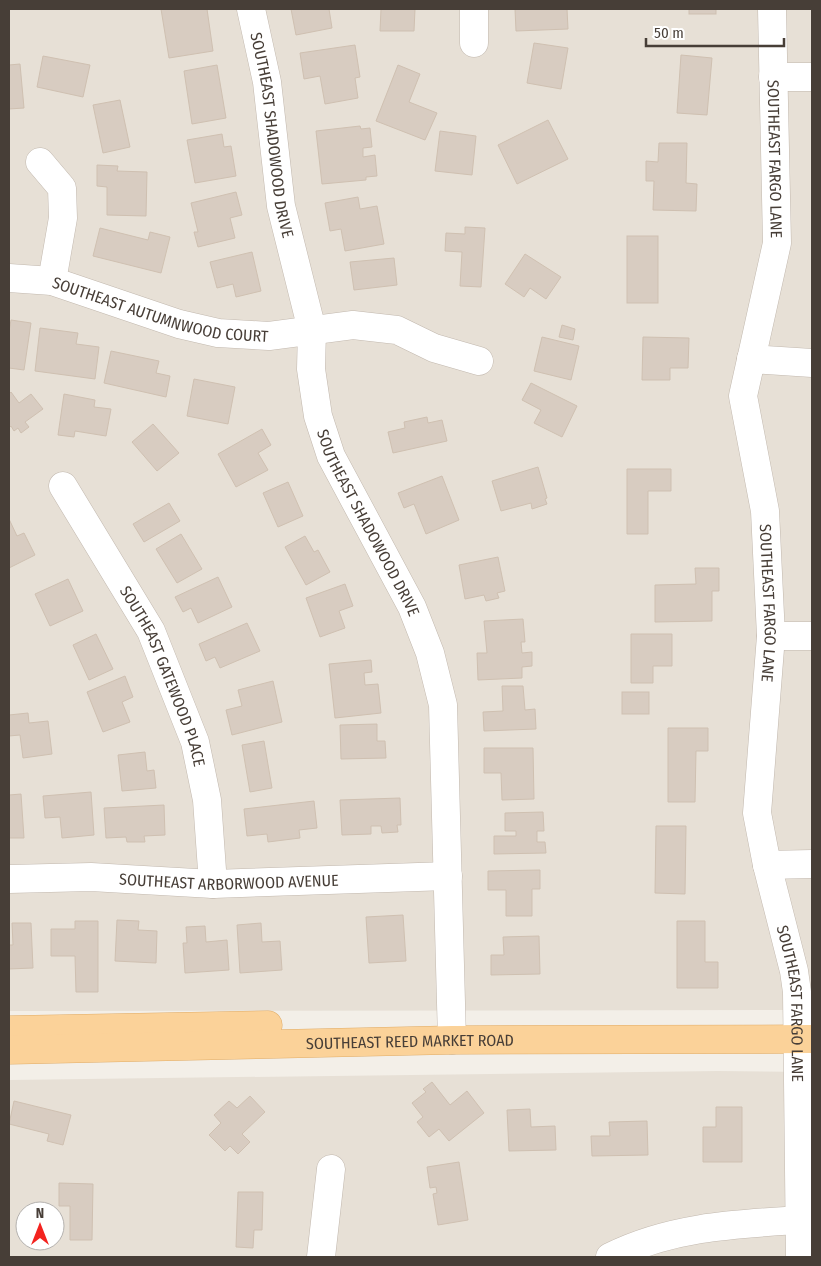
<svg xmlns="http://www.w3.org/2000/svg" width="821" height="1266" font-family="'Fira Sans Condensed',sans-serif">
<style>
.residential{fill:#e7e0d6;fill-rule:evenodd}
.building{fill:#d8ccc1;stroke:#cfc0b1}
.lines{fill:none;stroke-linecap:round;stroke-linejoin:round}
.minor-casing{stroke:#c2b8ae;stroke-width:29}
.major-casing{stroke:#e0ad69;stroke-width:29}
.minor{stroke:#fff;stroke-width:28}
.major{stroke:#fbd299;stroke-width:28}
.labels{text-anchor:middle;stroke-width:5;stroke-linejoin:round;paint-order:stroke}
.street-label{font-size:16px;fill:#473e37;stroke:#fff}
</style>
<rect width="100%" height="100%" fill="#f3efe8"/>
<g class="residential">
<path d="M 9,9 L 812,9 L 812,1010 L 9,1011 Z"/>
<path d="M 718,1071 L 812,1072 L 812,1257 L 9,1257 L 9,1080 ZM 25,1211 L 55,1211 L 55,1241 L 25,1241 Z"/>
</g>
<g class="building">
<path d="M 161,9 L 207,9 L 213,51 L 169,58 Z"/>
<path d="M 291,9 L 329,9 L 332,28 L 296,35 Z"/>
<path d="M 381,9 L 415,9 L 414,31 L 380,31 Z"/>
<path d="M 515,9 L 567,9 L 568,29 L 516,31 Z"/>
<rect x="689" y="9" width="27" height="5"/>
<path d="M 534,43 L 568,48 L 561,89 L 527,83 Z"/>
<path d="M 355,45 L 360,77 L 355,78 L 358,98 L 325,104 L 320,76 L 304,79 L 300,53 Z"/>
<path d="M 681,55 L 712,58 L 707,115 L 677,113 Z"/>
<path d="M 43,56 L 90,65 L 83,97 L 37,87 Z"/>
<path d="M 20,64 L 24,108 L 9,109 L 9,65 Z"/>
<path d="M 217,65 L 226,118 L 192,124 L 184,71 Z"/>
<path d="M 398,65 L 420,74 L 409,102 L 437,113 L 425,140 L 376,121 Z"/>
<path d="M 120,100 L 130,147 L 103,153 L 93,105 Z"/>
<path d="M 548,120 L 568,159 L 517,184 L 498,145 Z"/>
<path d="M 360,126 L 361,129 L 370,128 L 372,147 L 363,148 L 363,157 L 375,155 L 377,176 L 366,177 L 366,180 L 322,184 L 316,131 Z"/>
<path d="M 440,131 L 476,136 L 472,175 L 435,171 Z"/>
<path d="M 222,134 L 224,147 L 231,146 L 236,176 L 195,183 L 187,140 Z"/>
<path d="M 659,143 L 687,143 L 686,183 L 697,184 L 696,211 L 653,210 L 654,181 L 646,181 L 646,161 L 658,162 Z"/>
<path d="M 97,165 L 118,166 L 117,171 L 147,172 L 146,216 L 107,215 L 107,187 L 97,186 Z"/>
<path d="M 236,192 L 242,215 L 230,218 L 235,238 L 198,247 L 194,232 L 198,232 L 191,203 Z"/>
<path d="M 358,197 L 360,209 L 377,206 L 384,244 L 345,251 L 341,229 L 330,231 L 325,203 Z"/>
<path d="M 465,227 L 485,228 L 481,287 L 460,286 L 462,252 L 445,251 L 446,233 L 465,234 Z"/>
<path d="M 100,228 L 148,240 L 150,232 L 170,237 L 161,273 L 93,256 Z"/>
<rect x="627" y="236" width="31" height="67"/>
<path d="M 252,252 L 261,291 L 236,297 L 233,284 L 217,288 L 210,262 Z"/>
<path d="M 525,254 L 561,277 L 546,299 L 530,288 L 524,297 L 505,284 Z"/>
<path d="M 394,258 L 397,285 L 354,290 L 350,262 Z"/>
<path d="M 11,320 L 31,323 L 24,370 L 9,368 L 9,331 Z"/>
<path d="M 562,325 L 575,329 L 573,340 L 559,337 Z"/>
<path d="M 40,328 L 78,333 L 76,344 L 99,347 L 95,379 L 35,371 Z"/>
<path d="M 542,337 L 579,346 L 571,380 L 534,371 Z"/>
<path d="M 643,337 L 689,338 L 688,368 L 670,368 L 670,380 L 642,380 Z"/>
<path d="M 111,351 L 159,361 L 156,373 L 170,376 L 166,397 L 104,383 Z"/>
<path d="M 194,379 L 235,387 L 228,424 L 187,416 Z"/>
<path d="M 531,383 L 577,406 L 562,437 L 534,423 L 541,410 L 522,400 Z"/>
<path d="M 11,392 L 19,403 L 31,394 L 43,409 L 25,422 L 29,427 L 21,433 L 18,428 L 14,431 L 11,426 L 9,428 L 9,394 Z"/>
<path d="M 64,394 L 95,400 L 94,407 L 111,409 L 106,436 L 75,431 L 74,437 L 58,435 Z"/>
<path d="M 427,417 L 428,423 L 442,420 L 447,441 L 393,453 L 388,432 L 405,428 L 404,422 Z"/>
<path d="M 153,424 L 179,453 L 157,471 L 132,442 Z"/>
<path d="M 262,429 L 271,445 L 258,453 L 268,470 L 236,487 L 218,454 Z"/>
<path d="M 538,467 L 547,498 L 545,499 L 547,504 L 532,509 L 531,503 L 501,511 L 492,481 Z"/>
<path d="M 627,469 L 671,469 L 671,491 L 648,491 L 648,534 L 627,534 Z"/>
<path d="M 442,476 L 459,520 L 426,534 L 414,504 L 404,508 L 398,493 Z"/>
<path d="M 288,482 L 303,516 L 278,527 L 263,493 Z"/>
<path d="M 169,503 L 180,521 L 144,542 L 133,524 Z"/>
<path d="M 9,519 L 17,536 L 24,533 L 35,555 L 9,568 Z"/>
<path d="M 181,534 L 202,569 L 177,583 L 156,549 Z"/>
<path d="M 305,536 L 314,552 L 318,550 L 330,572 L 306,585 L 285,547 Z"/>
<path d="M 498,557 L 505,591 L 497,593 L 499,598 L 486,601 L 484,595 L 465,599 L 459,565 Z"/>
<path d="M 695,568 L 719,568 L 719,591 L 712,591 L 712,621 L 655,622 L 655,585 L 696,584 Z"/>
<path d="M 218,577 L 232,607 L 198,623 L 191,608 L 183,612 L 175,597 Z"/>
<path d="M 68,579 L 83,611 L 50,626 L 35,594 Z"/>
<path d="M 345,584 L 353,606 L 339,611 L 345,628 L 320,637 L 306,598 Z"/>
<path d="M 523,619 L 525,642 L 521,642 L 522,653 L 532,652 L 532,666 L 522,667 L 522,678 L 478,680 L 477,653 L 487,653 L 484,621 Z"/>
<path d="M 247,623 L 260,651 L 220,668 L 215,657 L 206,661 L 199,644 Z"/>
<path d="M 96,634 L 113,669 L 89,680 L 73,645 Z"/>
<path d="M 631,634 L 672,634 L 672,666 L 653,666 L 653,683 L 631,683 Z"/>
<path d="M 371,660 L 372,672 L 364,673 L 365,685 L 378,684 L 381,713 L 335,718 L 329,664 Z"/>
<path d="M 125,676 L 133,697 L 122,702 L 130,722 L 103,732 L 87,692 Z"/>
<path d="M 273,681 L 282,722 L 232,735 L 226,710 L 242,706 L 238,690 Z"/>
<path d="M 502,686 L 523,686 L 525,710 L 535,709 L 536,729 L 484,731 L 483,712 L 503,711 Z"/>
<rect x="622" y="692" width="27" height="22"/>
<path d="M 28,713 L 29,723 L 48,721 L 52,754 L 23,758 L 20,735 L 9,736 L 9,715 Z"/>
<path d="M 377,724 L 377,741 L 385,741 L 386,758 L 341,759 L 340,725 Z"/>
<path d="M 668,728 L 708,728 L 708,751 L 696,751 L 695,802 L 668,802 Z"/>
<path d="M 264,741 L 272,788 L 250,792 L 242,745 Z"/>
<path d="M 484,748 L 533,748 L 534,799 L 502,800 L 501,773 L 484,773 Z"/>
<path d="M 145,752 L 147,771 L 154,770 L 156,788 L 122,791 L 118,755 Z"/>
<path d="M 91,792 L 94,835 L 62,838 L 60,817 L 45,818 L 43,796 Z"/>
<path d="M 21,794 L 24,838 L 9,838 L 9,795 Z"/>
<path d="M 400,798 L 401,825 L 397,825 L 398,832 L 382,833 L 381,826 L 371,826 L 371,834 L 342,835 L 340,800 Z"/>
<path d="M 314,801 L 317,828 L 299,830 L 300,838 L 268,842 L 267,834 L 247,836 L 244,809 Z"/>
<path d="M 164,805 L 165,835 L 144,836 L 145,842 L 127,842 L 126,837 L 106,838 L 104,808 Z"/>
<path d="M 543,812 L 544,831 L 537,831 L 537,842 L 545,842 L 546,853 L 494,854 L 494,836 L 516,836 L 516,831 L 505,831 L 505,813 Z"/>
<path d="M 656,826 L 686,826 L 685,894 L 655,893 Z"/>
<path d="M 540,870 L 540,889 L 532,889 L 532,916 L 506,916 L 506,890 L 488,890 L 488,871 Z"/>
<path d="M 403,915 L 406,961 L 369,963 L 366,917 Z"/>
<path d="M 117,920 L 139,921 L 138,930 L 157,931 L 156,963 L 115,961 Z"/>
<path d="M 75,921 L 98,921 L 98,992 L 76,992 L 75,956 L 51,956 L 51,929 L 75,929 Z"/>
<path d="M 677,921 L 705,921 L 705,962 L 718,962 L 718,988 L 677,988 Z"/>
<path d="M 12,923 L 31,923 L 33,968 L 9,969 L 9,945 L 13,945 Z"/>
<path d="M 261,923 L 262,942 L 280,941 L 282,970 L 240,973 L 237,925 Z"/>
<path d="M 205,926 L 206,942 L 227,940 L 229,970 L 185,973 L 183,943 L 187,943 L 186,927 Z"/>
<path d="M 539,936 L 540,974 L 491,975 L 491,955 L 504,955 L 503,937 Z"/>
<path d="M 432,1082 L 450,1105 L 467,1091 L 484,1113 L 449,1141 L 439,1129 L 429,1137 L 417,1122 L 423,1117 L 412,1103 L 426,1092 L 423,1089 Z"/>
<path d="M 250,1096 L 265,1112 L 242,1134 L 250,1142 L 238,1154 L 230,1146 L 225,1151 L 209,1135 L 221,1123 L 214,1115 L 229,1101 L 237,1108 Z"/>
<path d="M 14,1101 L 71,1115 L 63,1145 L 47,1141 L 49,1134 L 9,1124 Z"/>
<path d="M 716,1107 L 742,1107 L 742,1162 L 703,1162 L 703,1127 L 716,1127 Z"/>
<path d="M 530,1109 L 531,1127 L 555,1126 L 556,1150 L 509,1151 L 507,1110 Z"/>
<path d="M 647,1121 L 648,1155 L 592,1156 L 591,1136 L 610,1136 L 609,1122 Z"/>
<path d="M 459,1162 L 468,1220 L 438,1225 L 433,1194 L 437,1193 L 436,1187 L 430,1188 L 427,1167 Z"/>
<path d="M 59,1183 L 93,1184 L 92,1240 L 70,1240 L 70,1206 L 59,1206 Z"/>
<path d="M 238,1192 L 263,1192 L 262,1230 L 254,1230 L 253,1248 L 236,1247 Z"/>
</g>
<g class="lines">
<g class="minor-casing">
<g id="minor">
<path id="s1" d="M 251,9 L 267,82 L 281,206 L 312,330 L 311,369 L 318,416 L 331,456 L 412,607 L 430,653 L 443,705 L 452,1040"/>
<path d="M 474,9 L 474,43"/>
<path id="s2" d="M 772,9 L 777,243 L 743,396 L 765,511 L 771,636 L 757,813 L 767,865 L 794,971 L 797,992 L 800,1257"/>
<path d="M 773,77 L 812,77"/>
<path d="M 40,162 L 62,188 L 63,218 L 52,281"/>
<path id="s3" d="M 9,278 L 52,281 L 179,324 L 218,333 L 269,336 L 353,325 L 397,330 L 434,348 L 479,361"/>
<path d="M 751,359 L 812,363"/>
<path id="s4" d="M 63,486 L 151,631 L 195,742 L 207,800 L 213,884"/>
<path d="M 771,636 L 812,636"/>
<path d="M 767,865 L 812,864"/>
<path id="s5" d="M 9,879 L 91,877 L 213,884 L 448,876"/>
<path d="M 321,1257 L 331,1169"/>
<path d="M 610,1257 C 670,1227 734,1224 800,1220"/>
</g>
</g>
<g class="major-casing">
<g id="major">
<path d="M 9,1030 L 268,1025"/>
<path id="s6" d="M 9,1050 L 452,1040 L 812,1039"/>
</g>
</g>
<use href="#minor" class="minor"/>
<use href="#major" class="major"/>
</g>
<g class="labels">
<g class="street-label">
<text dy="6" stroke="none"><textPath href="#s1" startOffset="128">SOUTHEAST SHADOWOOD DRIVE</textPath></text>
<text dy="6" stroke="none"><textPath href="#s2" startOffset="150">SOUTHEAST FARGO LANE</textPath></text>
<text dy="6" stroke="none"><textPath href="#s3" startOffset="156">SOUTHEAST AUTUMNWOOD COURT</textPath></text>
<text dy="6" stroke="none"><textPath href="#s1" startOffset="532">SOUTHEAST SHADOWOOD DRIVE</textPath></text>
<text dy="6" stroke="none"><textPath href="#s2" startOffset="600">SOUTHEAST FARGO LANE</textPath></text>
<text dy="6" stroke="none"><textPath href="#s4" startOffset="216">SOUTHEAST GATEWOOD PLACE</textPath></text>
<text dy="6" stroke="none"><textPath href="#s5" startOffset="220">SOUTHEAST ARBORWOOD AVENUE</textPath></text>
<text dy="6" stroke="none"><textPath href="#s2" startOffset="1005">SOUTHEAST FARGO LANE</textPath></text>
<text dy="6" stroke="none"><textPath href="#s6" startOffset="401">SOUTHEAST REED MARKET ROAD</textPath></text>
</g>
</g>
<rect width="821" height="1266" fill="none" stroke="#473e37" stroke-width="20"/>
<g transform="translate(40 1226)"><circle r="24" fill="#ffffff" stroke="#b5b2af"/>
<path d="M0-4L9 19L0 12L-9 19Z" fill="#f3231f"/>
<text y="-8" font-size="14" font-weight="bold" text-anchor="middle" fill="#473e37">N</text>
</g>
<path d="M646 38v8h138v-8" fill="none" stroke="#473e37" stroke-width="2.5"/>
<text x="654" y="38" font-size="15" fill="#473e37" stroke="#ffffff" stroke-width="4" paint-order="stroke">50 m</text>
</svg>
